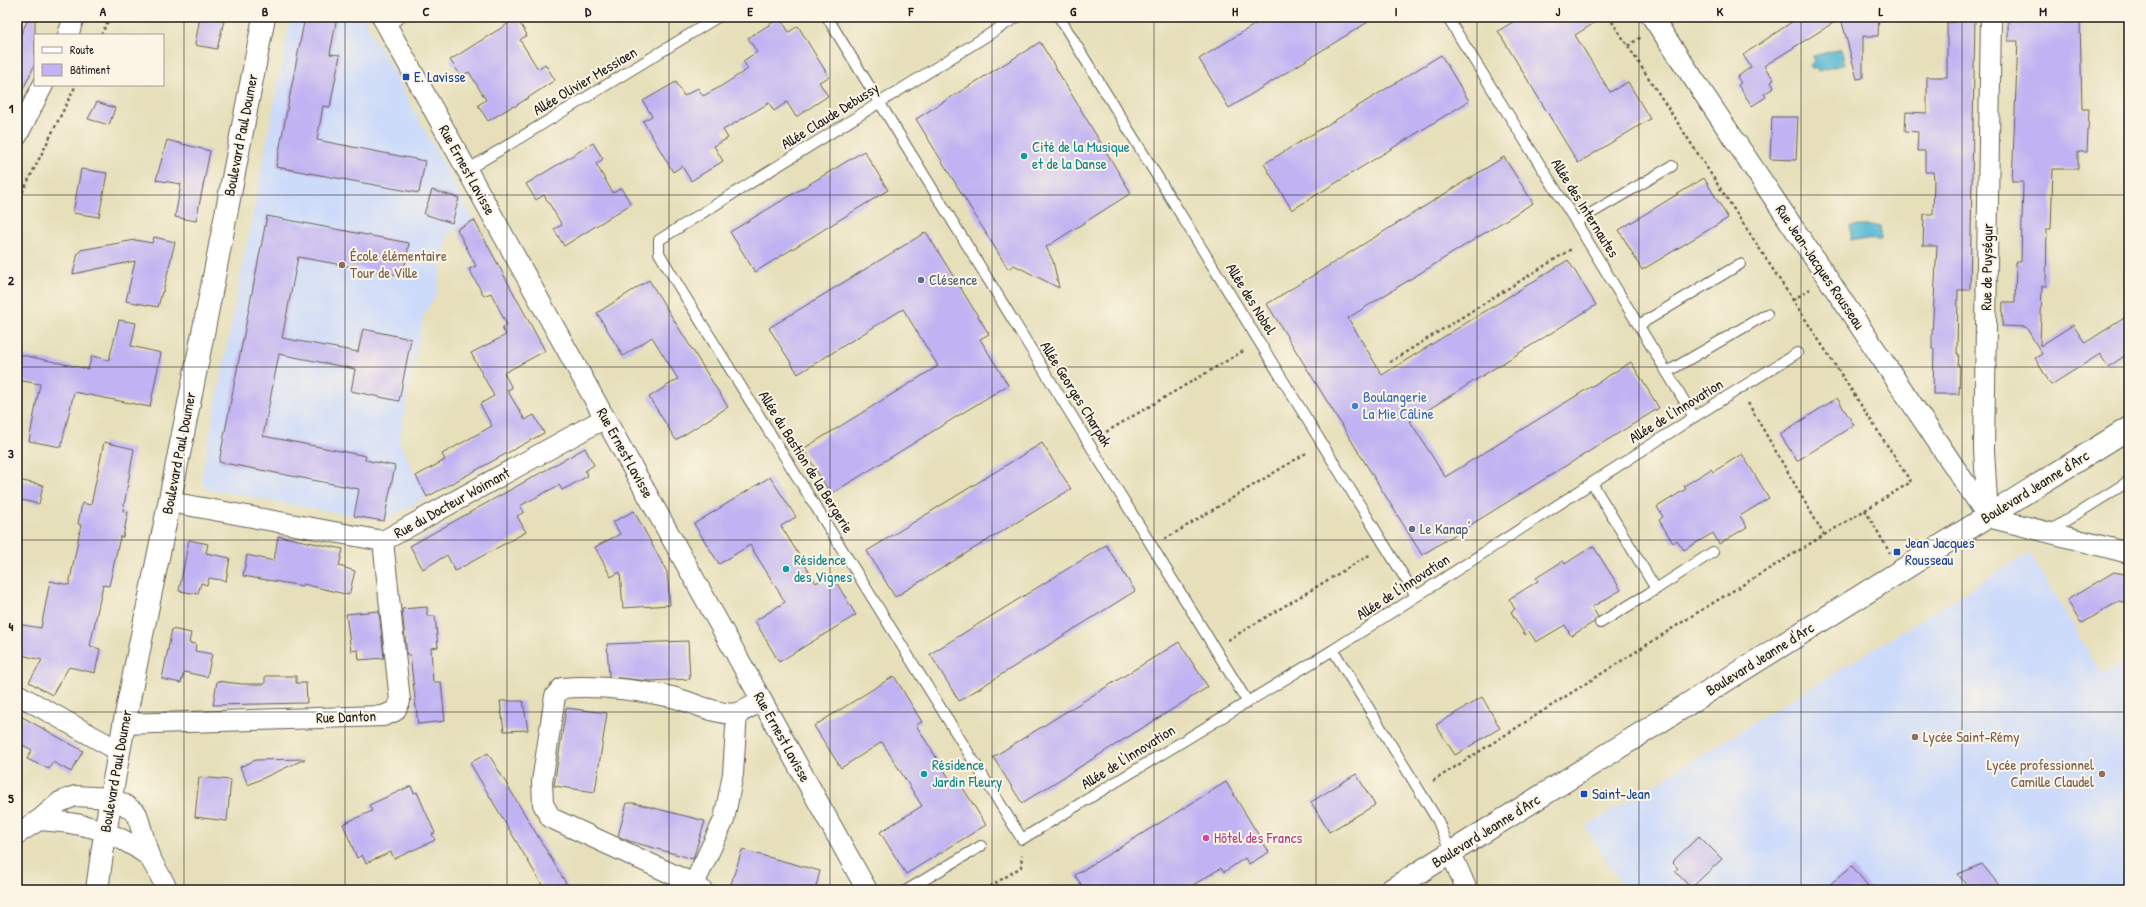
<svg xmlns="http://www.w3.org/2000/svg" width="2146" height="907" font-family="'Patrick Hand',sans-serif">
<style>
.built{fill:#cddbfa}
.water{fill:#53b7d2;stroke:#386a77}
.building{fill:#c0b2f3}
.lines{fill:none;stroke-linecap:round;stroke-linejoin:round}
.service-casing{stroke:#636053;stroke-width:12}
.minor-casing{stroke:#636053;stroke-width:22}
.tertiary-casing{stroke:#636053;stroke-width:24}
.secondary-casing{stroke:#636053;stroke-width:24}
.path{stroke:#636053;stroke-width:2.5;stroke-dasharray:3 3;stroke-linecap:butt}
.service{stroke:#fff;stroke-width:10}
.minor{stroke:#fff;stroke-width:20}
.tertiary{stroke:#fff;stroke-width:22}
.secondary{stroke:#fff;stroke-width:22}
.grid{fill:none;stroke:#1c1c1c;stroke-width:1;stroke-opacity:0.55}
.transit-dot{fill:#1a4fb4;stroke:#fcf5e5;stroke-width:1.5}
.culture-dot{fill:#0f9aa8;stroke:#fcf5e5;stroke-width:1.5}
.education-dot{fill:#8d6e63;stroke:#fcf5e5;stroke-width:1.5}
.service-dot{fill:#5c6f8a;stroke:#fcf5e5;stroke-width:1.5}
.shop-dot{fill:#3f7fe0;stroke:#fcf5e5;stroke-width:1.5}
.hotel-dot{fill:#d1479c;stroke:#fcf5e5;stroke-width:1.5}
.labels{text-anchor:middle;stroke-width:4;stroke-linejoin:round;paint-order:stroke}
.transit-label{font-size:15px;fill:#164399;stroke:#fcf5e5;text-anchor:start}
.street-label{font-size:15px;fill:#1c1c1c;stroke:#fcf5e5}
.culture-label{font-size:15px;fill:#0d838f;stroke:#fcf5e5;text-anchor:start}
.education-label{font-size:15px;fill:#785e54;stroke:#fcf5e5;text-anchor:start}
.service-label{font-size:15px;fill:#4e5e75;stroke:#fcf5e5;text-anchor:start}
.shop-label{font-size:15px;fill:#366cbe;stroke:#fcf5e5;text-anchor:start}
.hotel-label{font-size:15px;fill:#b23c85;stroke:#fcf5e5;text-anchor:start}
.neatline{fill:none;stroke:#1c1c1c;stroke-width:1.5}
.grid-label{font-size:13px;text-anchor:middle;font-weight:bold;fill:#1c1c1c}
</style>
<rect width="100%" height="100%" fill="#fcf5e5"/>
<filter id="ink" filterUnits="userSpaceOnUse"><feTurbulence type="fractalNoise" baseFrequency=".025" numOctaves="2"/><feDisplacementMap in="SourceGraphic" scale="8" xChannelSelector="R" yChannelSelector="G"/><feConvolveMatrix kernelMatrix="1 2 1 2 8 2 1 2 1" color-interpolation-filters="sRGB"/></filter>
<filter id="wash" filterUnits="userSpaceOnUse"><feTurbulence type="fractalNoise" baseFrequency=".012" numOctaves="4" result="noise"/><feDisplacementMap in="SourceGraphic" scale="16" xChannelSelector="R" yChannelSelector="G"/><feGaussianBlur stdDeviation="0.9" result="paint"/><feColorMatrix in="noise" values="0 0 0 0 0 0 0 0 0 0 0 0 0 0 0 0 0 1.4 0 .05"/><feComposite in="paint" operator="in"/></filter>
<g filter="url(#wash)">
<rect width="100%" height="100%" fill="#e6dfba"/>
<g class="built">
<path d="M 291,17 L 363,17 L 474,220 L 448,234 L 436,296 L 424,315 L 399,442 L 427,497 L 384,521 L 206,489 L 201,480 Z"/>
<path d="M 2025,555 L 2031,555 L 2102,674 L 2129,659 L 2129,890 L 1625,890 L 1585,827 Z"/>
</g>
<g class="water">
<path d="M 1841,49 L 1845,64 L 1818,71 L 1817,68 L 1812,68 L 1810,65 L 1814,61 L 1813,56 Z"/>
<path d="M 1851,226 L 1881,226 L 1881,240 L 1851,239 Z"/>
</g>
<g id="blocks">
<g class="building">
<path d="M 29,17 L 35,17 L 35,64 L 17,102 L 17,43 Z"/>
<path d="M 200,17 L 225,17 L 217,49 L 195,45 Z"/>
<path d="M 305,17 L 337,17 L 330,54 L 340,55 L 330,107 L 323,106 L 317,140 L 425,161 L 419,193 L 276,167 Z"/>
<path d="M 1267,17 L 1376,17 L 1229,108 L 1199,59 Z"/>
<path d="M 1521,17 L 1604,17 L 1575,35 L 1610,92 L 1628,82 L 1650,119 L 1578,163 L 1498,31 Z"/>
<path d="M 1799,17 L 1879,17 L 1878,36 L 1863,36 L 1863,78 L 1857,79 L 1841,18 L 1764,66 L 1774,80 L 1771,82 L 1774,88 L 1764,94 L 1766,97 L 1752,106 L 1738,85 L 1741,83 L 1737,77 L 1751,67 L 1743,55 Z"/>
<path d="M 1955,17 L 1975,17 L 1970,290 L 1958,290 L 1957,354 L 1959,354 L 1958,366 L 1960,366 L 1959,394 L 1933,394 L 1934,349 L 1932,349 L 1932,335 L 1937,246 L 1923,246 L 1924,214 L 1933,214 L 1934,179 L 1933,172 L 1925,172 L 1925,151 L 1917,151 L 1918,132 L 1905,131 L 1906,112 L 1927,113 L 1927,77 L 1947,77 L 1947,22 L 1955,22 Z"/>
<path d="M 2023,17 L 2051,17 L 2050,20 L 2080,20 L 2082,109 L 2089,109 L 2087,152 L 2078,152 L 2078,169 L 2053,169 L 2051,229 L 2047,229 L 2046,286 L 2042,286 L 2040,346 L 2073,325 L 2085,343 L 2129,315 L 2129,353 L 2108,367 L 2100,354 L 2051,385 L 2035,358 L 2042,354 L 2026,327 L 2002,326 L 2003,302 L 2015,302 L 2016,262 L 2021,262 L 2023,182 L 2012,182 L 2018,41 L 2008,41 L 2008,20 L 2023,20 Z"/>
<path d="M 517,18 L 527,35 L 520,40 L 538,69 L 545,64 L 555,80 L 514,107 L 513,106 L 488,121 L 478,105 L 486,100 L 469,72 L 461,76 L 450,60 Z"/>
<path d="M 780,18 L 789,32 L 798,26 L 829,77 L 819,82 L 828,96 L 796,117 L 787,102 L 774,111 L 769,103 L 723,130 L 728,138 L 714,146 L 723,161 L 691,181 L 682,166 L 673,172 L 643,121 L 652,116 L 643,101 L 676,82 L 684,96 L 698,88 L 703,96 L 718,88 L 748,69 L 743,61 L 757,52 L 748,38 Z"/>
<path d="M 1040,42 L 1131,193 L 1046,247 L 1053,261 L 1059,288 L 1014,265 L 1008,269 L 916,119 Z"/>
<path d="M 1441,55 L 1469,101 L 1292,210 L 1264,164 Z"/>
<path d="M 97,102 L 115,108 L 109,125 L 88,119 Z"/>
<path d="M 1772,117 L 1798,117 L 1796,160 L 1770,159 Z"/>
<path d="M 167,140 L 210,151 L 196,221 L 175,217 L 181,184 L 156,180 Z"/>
<path d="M 593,143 L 603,159 L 596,164 L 613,193 L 621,188 L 631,204 L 564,246 L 554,229 L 562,225 L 544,195 L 536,200 L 526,184 Z"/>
<path d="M 864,151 L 888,190 L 755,272 L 730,232 Z"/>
<path d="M 1504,157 L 1533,203 L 1348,318 L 1382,375 L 1568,260 L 1596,305 L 1410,421 L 1445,477 L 1631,362 L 1659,408 L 1422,555 L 1267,304 Z"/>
<path d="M 81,169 L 107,173 L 99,217 L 73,213 Z"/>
<path d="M 1704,178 L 1728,218 L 1642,270 L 1619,230 Z"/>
<path d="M 432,190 L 459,198 L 452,223 L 424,214 Z"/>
<path d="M 267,216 L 409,243 L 403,276 L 298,257 L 282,338 L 358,352 L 363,329 L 411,339 L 399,401 L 351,391 L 355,369 L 279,354 L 263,436 L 366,456 L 365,460 L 395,466 L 384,521 L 354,516 L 359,489 L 219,462 Z"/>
<path d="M 474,220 L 545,351 L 504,373 L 512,388 L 507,390 L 525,420 L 534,415 L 544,433 L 427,497 L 416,476 L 445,460 L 442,454 L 492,426 L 480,404 L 494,396 L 471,353 L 506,335 L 502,328 L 507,325 L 491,293 L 484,296 L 469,269 L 476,266 L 457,229 Z"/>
<path d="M 926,232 L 989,334 L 980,339 L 1008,385 L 831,494 L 803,449 L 938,366 L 903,309 L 798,374 L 769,328 Z"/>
<path d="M 154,237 L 175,242 L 163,292 L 162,292 L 158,307 L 126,301 L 135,261 L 73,274 L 78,253 L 81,250 L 135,240 L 152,243 Z"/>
<path d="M 649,280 L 728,407 L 676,440 L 649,397 L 678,379 L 652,337 L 623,356 L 597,313 Z"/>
<path d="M 119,320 L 136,323 L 131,346 L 161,353 L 150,407 L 74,392 L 61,447 L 29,441 L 40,384 L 17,380 L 17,354 L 88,369 L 92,356 L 109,360 Z"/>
<path d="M 1837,398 L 1854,425 L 1797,461 L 1780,434 Z"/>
<path d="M 104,442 L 134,449 L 123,511 L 128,512 L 123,537 L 120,537 L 109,586 L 103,585 L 90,646 L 100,649 L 95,673 L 69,667 L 52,695 L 29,682 L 42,660 L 17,654 L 17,624 L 41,628 L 50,581 L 69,585 L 81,525 L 78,524 L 82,503 L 91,505 Z"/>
<path d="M 1042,443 L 1071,489 L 895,597 L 867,551 Z"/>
<path d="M 585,448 L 594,465 L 585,471 L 588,476 L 562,490 L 559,485 L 520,506 L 524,512 L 517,516 L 526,532 L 455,571 L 447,555 L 423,569 L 410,546 Z"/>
<path d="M 1742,454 L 1769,498 L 1740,516 L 1747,527 L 1719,544 L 1713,533 L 1684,550 L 1677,540 L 1673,543 L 1659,520 L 1663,517 L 1657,507 L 1686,489 L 1684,486 L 1711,469 L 1713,472 Z"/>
<path d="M 770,477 L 796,517 L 781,526 L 816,583 L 831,574 L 856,615 L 779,662 L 755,621 L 785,602 L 750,545 L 719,564 L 694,524 Z"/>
<path d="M 17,480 L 43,485 L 39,504 L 17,499 Z"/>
<path d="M 634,511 L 667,572 L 670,605 L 623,608 L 620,572 L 611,577 L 595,547 L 620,534 L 613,522 Z"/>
<path d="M 278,536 L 343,549 L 339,566 L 355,571 L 349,595 L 303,584 L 303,586 L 243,576 L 247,555 L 274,561 Z"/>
<path d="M 189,540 L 208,544 L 206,553 L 230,558 L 226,581 L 209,578 L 207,585 L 201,583 L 198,594 L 179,591 Z"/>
<path d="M 1106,545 L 1135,591 L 959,701 L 930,654 Z"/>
<path d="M 1593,546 L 1621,590 L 1592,607 L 1598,617 L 1594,622 L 1571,636 L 1565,625 L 1536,642 L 1529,631 L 1525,635 L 1511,612 L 1515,609 L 1509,599 L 1538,581 L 1536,578 L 1563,561 L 1565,564 Z"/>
<path d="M 2114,572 L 2129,575 L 2129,603 L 2119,601 L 2081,624 L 2067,600 Z"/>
<path d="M 427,607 L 427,616 L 435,616 L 438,647 L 431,648 L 433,682 L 441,682 L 445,721 L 418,724 L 410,655 L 407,655 L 402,609 Z"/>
<path d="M 379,611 L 384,658 L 359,660 L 358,650 L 351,651 L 346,614 Z"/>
<path d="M 172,629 L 191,633 L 189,643 L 196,644 L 195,651 L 212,654 L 207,677 L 184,672 L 181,683 L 162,679 Z"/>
<path d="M 688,641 L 690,679 L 649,681 L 609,677 L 607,644 Z"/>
<path d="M 1179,642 L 1208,687 L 1022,803 L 993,757 Z"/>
<path d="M 265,676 L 296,676 L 296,683 L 306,683 L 307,703 L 213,705 L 217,681 L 242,684 L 265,684 Z"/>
<path d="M 894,676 L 922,722 L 916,725 L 952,783 L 958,780 L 986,825 L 906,874 L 880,832 L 922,806 L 882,742 L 841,768 L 814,726 Z"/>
<path d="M 1482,697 L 1500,728 L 1455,755 L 1436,725 Z"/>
<path d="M 500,701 L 523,701 L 528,730 L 504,731 Z"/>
<path d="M 566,708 L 607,713 L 595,792 L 554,786 Z"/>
<path d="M 17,714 L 83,751 L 71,772 L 53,762 L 49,769 L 27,759 L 32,750 L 17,742 Z"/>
<path d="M 488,753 L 570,890 L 545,890 L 470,763 Z"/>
<path d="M 305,759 L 248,785 L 240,767 L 256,760 Z"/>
<path d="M 1356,774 L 1375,805 L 1329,832 L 1311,802 Z"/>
<path d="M 199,777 L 231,780 L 227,821 L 195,817 Z"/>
<path d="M 1226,782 L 1269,852 L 1249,864 L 1245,858 L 1224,872 L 1221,868 L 1185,890 L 1085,890 L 1075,875 Z"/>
<path d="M 411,786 L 414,793 L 417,792 L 435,833 L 432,834 L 435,840 L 394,859 L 391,852 L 366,863 L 362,855 L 357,858 L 343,824 L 372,811 L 369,805 Z"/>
<path d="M 627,803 L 634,803 L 705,821 L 693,859 L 629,841 L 618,836 Z"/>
<path d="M 1699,836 L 1722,859 L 1691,888 L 1675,871 L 1678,868 L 1672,862 Z"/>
<path d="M 742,850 L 820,871 L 815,890 L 742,890 L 730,887 Z"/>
<path d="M 1982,864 L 2003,890 L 1970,890 L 1958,874 Z"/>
<path d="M 1852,866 L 1871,890 L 1823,890 Z"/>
</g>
</g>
</g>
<g filter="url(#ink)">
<use href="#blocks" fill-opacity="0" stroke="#636053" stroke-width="1"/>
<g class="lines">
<g class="service-casing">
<g id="service">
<path d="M 827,17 L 1247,701"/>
<path d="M 1017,17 L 659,240 L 659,253 L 678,285 L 1022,839 L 1333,650 L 1694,417 L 1797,353"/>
<path d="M 1059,17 L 1416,596"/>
<path d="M 1447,17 L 1576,222 L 1694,417"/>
<path d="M 387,26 L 401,17"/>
<path d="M 467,170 L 718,17"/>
<path d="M 1576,222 L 1672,166"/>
<path d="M 1639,325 L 1740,264"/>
<path d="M 1667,372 L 1767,314"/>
<path d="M 1592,483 L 1656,589 L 1713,552"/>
<path d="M 2048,532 L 2129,481"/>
<path d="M 1600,623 L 1656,589"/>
<path d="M 1333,650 L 1438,821 L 1451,853"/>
<path d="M 907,890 L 981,846"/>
</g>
</g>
<g class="minor-casing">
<g id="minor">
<path d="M 382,17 L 867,890"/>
<path d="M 1652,17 L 1988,517"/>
<path d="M 68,35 L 74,17"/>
<path d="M 17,136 L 43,85"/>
<path d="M 170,502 L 383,541 L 605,418"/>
<path d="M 1988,517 L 1984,450 L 1991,17"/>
<path d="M 1988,517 L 2129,553"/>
<path d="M 17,694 L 119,751"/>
<path d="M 123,724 L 383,716 L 395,711 L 400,701 L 383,541"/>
<path d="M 39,820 C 85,823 111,829 149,856"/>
<path d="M 17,834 L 39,820 L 60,802 L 75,796 L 111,798 L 125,805 L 137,814 L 149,856 L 168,890"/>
<path d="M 1451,853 L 1467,890"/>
<path d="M 694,884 L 724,820 L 733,774 L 737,713"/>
<path d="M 702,890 L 694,884 L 551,818 L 543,804 L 542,782 L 555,696 L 562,688 C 598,685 637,690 672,697 C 689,701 721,717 737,713 C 746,711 754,704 762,701"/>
</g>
</g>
<g class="tertiary-casing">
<path id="tertiary" d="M 1391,890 L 2129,428"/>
</g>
<g class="secondary-casing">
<path id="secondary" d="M 97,890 C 114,760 143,632 169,504 C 202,342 233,179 264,17"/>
</g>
<g class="path">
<path d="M 101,35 L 110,17"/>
<path d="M 1628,46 L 1641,37"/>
<path d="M 17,203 L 76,85"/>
<path d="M 1793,300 L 1810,289"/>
<path d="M 1390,362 L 1573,248"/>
<path d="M 1748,403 L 1824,535"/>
<path d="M 1101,435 L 1245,350"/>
<path d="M 1865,510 L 1890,553"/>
<path d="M 1165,539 L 1308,452"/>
<path d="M 1228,640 L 1371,554"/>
<path d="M 1433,781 L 1695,614 L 1911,482 L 1609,17"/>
<path d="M 985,890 L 1021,867 L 1022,855"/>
</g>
<use href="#service" class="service"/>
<use href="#minor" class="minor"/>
<use href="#tertiary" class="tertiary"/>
<use href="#secondary" class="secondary"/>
</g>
</g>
<path class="grid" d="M 184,17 L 184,890M 345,17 L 345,890M 507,17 L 507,890M 669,17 L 669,890M 830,17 L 830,890M 992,17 L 992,890M 1154,17 L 1154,890M 1316,17 L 1316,890M 1477,17 L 1477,890M 1639,17 L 1639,890M 1801,17 L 1801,890M 1962,17 L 1962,890M 17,195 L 2129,195M 17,367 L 2129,367M 17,540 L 2129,540M 17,712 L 2129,712"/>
<g class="transit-dot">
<rect x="402" y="73" width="8" height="8" rx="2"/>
<rect x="1893" y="548" width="8" height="8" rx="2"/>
<rect x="1580" y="790" width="8" height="8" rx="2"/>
</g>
<g class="culture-dot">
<circle cx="1024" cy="156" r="4"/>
<circle cx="786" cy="569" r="4"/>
<circle cx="924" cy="774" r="4"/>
</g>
<g class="education-dot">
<circle cx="342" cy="265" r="4"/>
<circle cx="1915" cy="737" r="4"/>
<circle cx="2102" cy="774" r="4"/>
</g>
<g class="service-dot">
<circle cx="921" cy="280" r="4"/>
<circle cx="1412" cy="529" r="4"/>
</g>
<circle class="shop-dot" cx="1355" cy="406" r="4"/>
<circle class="hotel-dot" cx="1206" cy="838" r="4"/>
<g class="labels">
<g class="transit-label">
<text x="414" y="82">E. Lavisse</text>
<text x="1905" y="548">Jean Jacques<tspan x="1905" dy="17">Rousseau</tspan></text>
<text x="1592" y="799">Saint-Jean</text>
</g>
<g class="street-label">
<text transform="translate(585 81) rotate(-31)" y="5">Allée Olivier Messiaen</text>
<text transform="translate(830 116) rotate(-32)" y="5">Allée Claude Debussy</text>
<text transform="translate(241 135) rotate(-79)" y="5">Boulevard Paul Doumer</text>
<text transform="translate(467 170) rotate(61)" y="5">Rue Ernest Lavisse</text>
<text transform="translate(1585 208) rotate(58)" y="5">Allée des Internautes</text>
<text transform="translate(1820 267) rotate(56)" y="5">Rue Jean-Jacques Rousseau</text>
<text transform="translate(1987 267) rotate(-89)" y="5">Rue de Puységur</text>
<text transform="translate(1251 299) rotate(58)" y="5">Allée des Nobel</text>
<text transform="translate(1076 394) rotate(58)" y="5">Allée Georges Charpak</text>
<text transform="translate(1676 411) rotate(-32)" y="5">Allée de l'Innovation</text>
<text transform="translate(179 453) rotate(-79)" y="5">Boulevard Paul Doumer</text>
<text transform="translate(625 453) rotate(61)" y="5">Rue Ernest Lavisse</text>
<text transform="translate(806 462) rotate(58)" y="5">Allée du Bastion de la Bergerie</text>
<text transform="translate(2035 487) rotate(-32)" y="5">Boulevard Jeanne d'Arc</text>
<text transform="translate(452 503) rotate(-29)" y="5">Rue du Docteur Woimant</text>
<text transform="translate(1403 587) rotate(-33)" y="5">Allée de l'Innovation</text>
<text transform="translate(1760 659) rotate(-32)" y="5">Boulevard Jeanne d'Arc</text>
<text transform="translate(346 717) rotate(-2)" y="5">Rue Danton</text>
<text transform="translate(782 737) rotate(61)" y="5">Rue Ernest Lavisse</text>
<text transform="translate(1128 757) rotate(-32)" y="5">Allée de l'Innovation</text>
<text transform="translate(116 771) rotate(-80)" y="5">Boulevard Paul Doumer</text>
<text transform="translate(1486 831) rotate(-32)" y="5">Boulevard Jeanne d'Arc</text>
</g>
<g class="culture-label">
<text x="1032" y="152">Cité de la Musique<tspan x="1032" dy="17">et de la Danse</tspan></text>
<text x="794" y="565">Résidence<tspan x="794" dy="17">des Vignes</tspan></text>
<text x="932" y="770">Résidence<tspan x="932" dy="17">Jardin Fleury</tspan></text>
</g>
<g class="education-label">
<text x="350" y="261">École élémentaire<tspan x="350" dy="17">Tour de Ville</tspan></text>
<text x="1923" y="742">Lycée Saint-Rémy</text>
<text x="2094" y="770" text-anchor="end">Lycée professionnel<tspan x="2094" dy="17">Camille Claudel</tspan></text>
</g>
<g class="service-label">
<text x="929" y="285">Clésence</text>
<text x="1420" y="534">Le Kanap'</text>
</g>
<g class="shop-label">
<text x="1363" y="402">Boulangerie<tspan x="1363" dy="17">La Mie Câline</tspan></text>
</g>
<g class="hotel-label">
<text x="1214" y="843">Hôtel des Francs</text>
</g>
</g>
<rect width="2146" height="907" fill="none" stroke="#fcf5e5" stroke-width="44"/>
<rect x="34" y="34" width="130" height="52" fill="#fcf5e5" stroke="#a29e95"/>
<rect x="42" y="47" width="20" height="6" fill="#ffffff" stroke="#a29e95"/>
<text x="70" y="54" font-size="12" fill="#1c1c1c">Route</text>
<rect x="42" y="64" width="20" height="12" fill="#c0b2f3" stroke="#a29e95"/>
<text x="70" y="74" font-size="12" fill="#1c1c1c">Bâtiment</text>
<rect x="22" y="22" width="2102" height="863" class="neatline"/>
<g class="grid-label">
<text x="103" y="16">A</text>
<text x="265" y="16">B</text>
<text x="426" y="16">C</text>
<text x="588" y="16">D</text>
<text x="750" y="16">E</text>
<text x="911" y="16">F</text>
<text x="1073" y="16">G</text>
<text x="1235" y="16">H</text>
<text x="1396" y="16">I</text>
<text x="1558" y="16">J</text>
<text x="1720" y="16">K</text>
<text x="1881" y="16">L</text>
<text x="2043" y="16">M</text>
<text x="11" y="113">1</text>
<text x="11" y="285">2</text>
<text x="11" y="458">3</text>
<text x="11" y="631">4</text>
<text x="11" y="803">5</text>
</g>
</svg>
